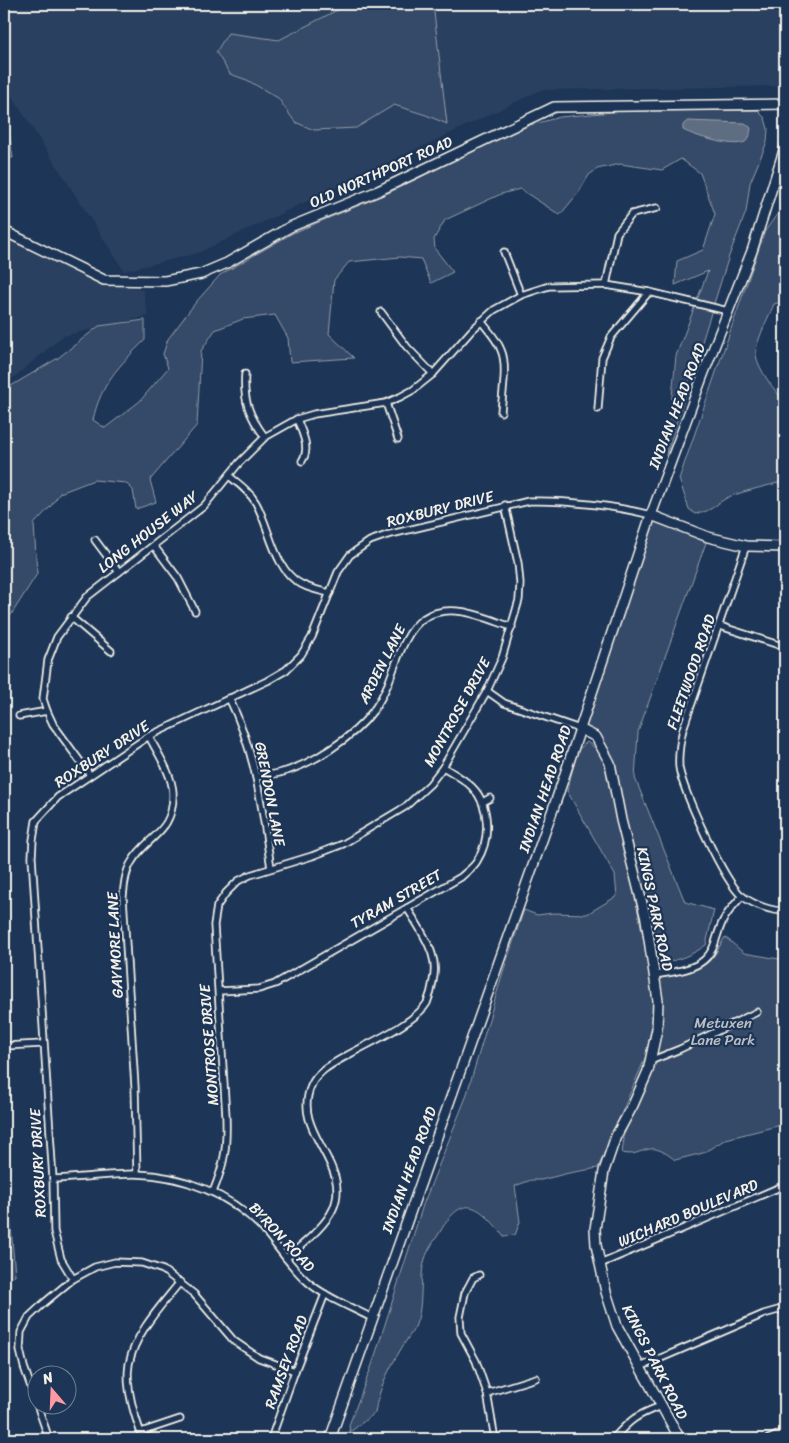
<svg xmlns="http://www.w3.org/2000/svg" width="789" height="1443" font-family="Sriracha,sans-serif">
<style>
.built{fill:#2a4060}
.green{fill:#354a67;stroke:#949ea8}
.water{fill:#5e6d82;stroke:#9aa2ab}
.lines{fill:none;stroke-linecap:round;stroke-linejoin:round}
.street-casing{stroke:#f4f1e8;stroke-width:9}
.secondary-casing{stroke:#f4f1e8;stroke-width:12}
.street{stroke:#1d3557;stroke-width:5.5}
.secondary{stroke:#1d3557;stroke-width:9}
.labels{text-anchor:middle;stroke-width:4.5;stroke-linejoin:round;paint-order:stroke}
.street-label{font-size:15px;fill:#f4f1e8;stroke:#1d3557}
.park-label{font-size:15px;fill:#bbbfc1;stroke:#1d3557}
</style>
<rect width="100%" height="100%" fill="#1d3557"/>
<filter id="ink" filterUnits="userSpaceOnUse"><feTurbulence type="fractalNoise" baseFrequency=".02" numOctaves="2"/><feDisplacementMap in="SourceGraphic" scale="10" xChannelSelector="R" yChannelSelector="G"/><feConvolveMatrix kernelMatrix="1 2 1 2 8 2 1 2 1" color-interpolation-filters="sRGB"/></filter>
<g filter="url(#ink)">
<g class="built">
<path d="M 4,4 L 785,4 L 785,86 L 541,90 L 198,253 L 124,271 L 4,84 Z"/>
<path d="M 4,237 L 85,278 L 143,290 L 148,316 L 63,336 L 12,379 L 4,380 Z"/>
</g>
<g class="green">
<path d="M 349,4 L 433,4 L 447,124 L 426,115 L 394,105 L 356,128 L 314,130 L 295,122 L 278,98 L 247,80 L 230,74 L 216,52 L 228,33 L 279,40 Z"/>
<path d="M 757,110 L 765,118 L 768,129 L 767,142 L 750,183 L 746,212 L 729,256 L 666,456 L 676,356 L 708,271 L 675,285 L 677,261 L 703,250 L 715,214 L 700,173 L 681,159 L 662,170 L 620,164 L 597,169 L 589,175 L 579,192 L 560,215 L 520,189 L 501,194 L 445,220 L 434,239 L 435,249 L 453,272 L 431,283 L 421,259 L 400,257 L 349,262 L 334,280 L 329,334 L 354,358 L 290,362 L 288,338 L 275,315 L 243,319 L 215,330 L 201,351 L 197,425 L 150,480 L 156,502 L 136,509 L 133,490 L 126,483 L 94,480 L 60,493 L 51,506 L 34,524 L 37,574 L 4,626 L 4,387 L 11,386 L 58,358 L 99,326 L 145,320 L 145,340 C 119,366 101,383 93,420 L 105,428 L 140,401 L 168,368 L 163,354 L 168,339 L 196,302 L 220,275 L 293,233 L 386,194 L 519,128 L 560,117 L 623,111 Z"/>
<path d="M 4,112 L 8,124 L 13,158 L 4,157 Z"/>
<path d="M 785,203 L 785,301 L 774,304 C 770,314 754,345 756,355 C 758,369 775,392 785,401 L 785,481 C 767,486 748,490 731,496 C 716,502 715,511 695,514 L 689,509 L 679,479 L 765,231 Z"/>
<path d="M 651,515 L 708,537 L 638,732 L 635,778 L 685,902 L 714,910 L 706,945 C 692,955 679,960 662,963 L 646,919 L 603,747 L 580,729 Z"/>
<path d="M 587,742 L 599,751 L 605,763 L 625,849 L 651,975 L 654,1013 L 646,1056 L 598,1168 L 569,1173 L 541,1180 L 531,1180 L 515,1186 L 520,1222 L 515,1235 L 504,1236 C 480,1207 464,1190 440,1232 C 435,1240 428,1249 425,1259 C 418,1280 425,1305 415,1327 C 411,1334 405,1342 401,1349 C 389,1369 378,1390 375,1413 L 350,1432 L 349,1425 L 372,1365 L 423,1205 L 466,1097 L 503,972 L 524,910 L 537,915 L 553,913 L 587,914 L 617,896 L 615,875 L 567,791 L 578,750 Z"/>
<path d="M 725,937 L 744,953 L 785,960 L 785,1124 L 726,1139 L 703,1153 L 675,1160 C 669,1155 658,1147 650,1149 C 637,1151 637,1156 622,1153 L 624,1139 L 622,1139 L 651,1074 L 658,978 C 676,975 701,972 713,957 C 718,951 721,943 725,937 Z"/>
<path d="M 4,1141 L 15,1275 L 4,1283 Z"/>
</g>
<path class="water" d="M 687,121 L 745,123 L 751,128 C 750,134 750,139 745,142 C 734,148 694,136 683,130 L 683,125 Z"/>
<g class="lines">
<g class="street-casing">
<g id="street">
<path d="M 504,252 L 521,295"/>
<path d="M 606,285 L 617,233 L 632,214 L 657,208"/>
<path d="M 381,312 L 407,347 L 433,374"/>
<path d="M 481,321 C 488,330 497,339 501,350 C 508,365 502,395 501,412"/>
<path d="M 245,374 C 243,400 249,416 265,437"/>
<path d="M 386,403 L 398,439"/>
<path d="M 598,409 L 602,358 L 611,337 L 649,292"/>
<path d="M 297,419 C 302,433 311,448 302,461"/>
<path d="M 229,476 C 239,484 250,492 256,503 C 270,528 274,570 301,584 C 310,589 320,591 330,593"/>
<path d="M 95,540 L 119,572"/>
<path d="M 154,546 L 178,578 L 195,611"/>
<path d="M 746,546 L 683,729 C 680,742 678,754 679,767 C 682,790 725,883 742,896 C 754,905 771,911 785,911"/>
<path d="M 71,617 L 111,651"/>
<path d="M 720,626 L 785,647"/>
<path d="M 487,691 L 504,703 L 580,729"/>
<path d="M 229,698 C 256,752 262,809 271,868"/>
<path d="M 19,716 L 47,711"/>
<path d="M 90,775 L 53,724 L 47,711 L 43,699 L 48,660 L 57,637 L 87,597 L 204,506 L 239,463 L 265,437 L 297,419 L 314,414 L 386,403 L 400,397 L 413,390 L 433,374 L 472,330 L 494,310 L 521,295 L 549,286 L 606,285 L 649,292 L 728,311"/>
<path d="M 256,777 C 264,775 271,775 279,773 C 310,766 354,737 373,711 C 379,703 384,693 388,684 C 396,664 405,630 424,618 C 451,601 485,618 512,627"/>
<path d="M 483,802 L 490,798"/>
<path d="M 655,975 C 670,972 691,971 704,960 C 716,950 716,934 723,921 C 728,911 735,904 742,896"/>
<path d="M 219,991 L 259,989 L 275,984 L 461,877 C 466,872 474,867 477,861 C 491,839 490,805 472,787 C 464,779 453,773 443,767"/>
<path d="M 4,1046 L 43,1044"/>
<path d="M 650,1061 L 680,1049 L 757,1012"/>
<path d="M 137,1174 L 135,1087 L 123,897 C 124,886 125,873 131,863 C 147,835 174,834 173,793 C 172,773 157,753 149,736"/>
<path d="M 53,1179 C 80,1178 108,1174 136,1174 C 182,1175 230,1194 262,1228 C 278,1246 290,1267 309,1283 C 327,1298 351,1307 372,1318"/>
<path d="M 213,1192 C 225,1163 227,1147 226,1116 L 214,925 L 217,906 L 226,893 L 238,881 L 250,875 L 312,856 L 343,844 L 405,807 L 430,784 L 443,767 L 487,691 L 502,658 L 519,600 L 520,583 L 518,563 L 505,505"/>
<path d="M 286,1258 C 300,1247 326,1225 333,1209 C 353,1164 291,1132 311,1086 C 317,1071 334,1063 348,1055 C 369,1043 415,1023 427,1003 C 430,996 432,988 433,981 C 435,972 435,963 432,954 C 427,938 416,922 407,908"/>
<path d="M 600,1264 L 785,1185"/>
<path d="M 479,1275 L 473,1278 L 465,1293 L 460,1317 L 461,1333 L 476,1361 L 487,1393 L 495,1439"/>
<path d="M 73,1279 L 61,1259 L 54,1231 L 53,1179 L 32,857 L 33,840 L 36,821 L 58,797 L 149,736 L 267,681 L 286,670 L 301,655 L 312,637 L 338,572 L 350,555 L 370,541 L 387,535 L 529,501 C 566,500 616,506 651,515"/>
<path d="M 640,1367 L 764,1314 L 785,1308"/>
<path d="M 487,1393 L 536,1378"/>
<path d="M 141,1432 L 180,1419"/>
<path d="M 49,1439 L 24,1367 L 20,1350 L 21,1332 L 29,1317 L 44,1303 L 73,1279 L 95,1267 L 115,1262 L 142,1263 L 163,1270 L 194,1294 L 234,1341 L 259,1358 L 295,1371"/>
<path d="M 143,1439 C 135,1417 125,1388 129,1364 C 135,1333 161,1306 180,1282"/>
<path d="M 271,1439 L 295,1371 L 325,1294"/>
<path d="M 613,1439 C 630,1420 636,1415 661,1406"/>
<path d="M 768,1439 L 785,1432"/>
</g>
</g>
<g class="secondary-casing">
<g id="secondary">
<path d="M 4,231 L 104,280 L 165,281 L 201,274 L 227,263 L 290,227 L 378,191 L 554,107 L 785,104"/>
<path d="M 651,515 L 708,537 L 746,546 L 785,547"/>
<path d="M 580,729 L 596,737 L 610,763 L 621,820 L 646,919 L 658,1001 L 657,1029 L 648,1071 L 633,1105 L 616,1136 L 604,1171 L 595,1229 L 596,1245 L 606,1292 L 617,1326 L 680,1439"/>
<path d="M 330,1439 L 558,795 L 651,515 L 703,375 L 752,251 L 785,147"/>
</g>
</g>
<use href="#street" class="street"/>
<use href="#secondary" class="secondary"/>
</g>
</g>
<g class="labels">
<g class="street-label">
<text transform="translate(381 172) rotate(-24)" y="5">OLD NORTHPORT ROAD</text>
<text transform="translate(677 406) rotate(-69)" y="5">INDIAN HEAD ROAD</text>
<text transform="translate(440 509) rotate(-14)" y="5">ROXBURY DRIVE</text>
<text transform="translate(148 532) rotate(-38)" y="5">LONG HOUSE WAY</text>
<text transform="translate(382 664) rotate(-63)" y="5">ARDEN LANE</text>
<text transform="translate(691 672) rotate(-71)" y="5">FLEETWOOD ROAD</text>
<text transform="translate(457 712) rotate(-61)" y="5">MONTROSE DRIVE</text>
<text transform="translate(102 754) rotate(-33)" y="5">ROXBURY DRIVE</text>
<text transform="translate(545 789) rotate(-71)" y="5">INDIAN HEAD ROAD</text>
<text transform="translate(270 794) rotate(79)" y="5">GRENDON LANE</text>
<text transform="translate(396 899) rotate(-30)" y="5">TYRAM STREET</text>
<text transform="translate(655 909) rotate(78)" y="5">KINGS PARK ROAD</text>
<text transform="translate(115 945) rotate(-93)" y="5">GAYMORE LANE</text>
<text transform="translate(209 1045) rotate(-94)" y="5">MONTROSE DRIVE</text>
<text transform="translate(38 1163) rotate(-93)" y="5">ROXBURY DRIVE</text>
<text transform="translate(409 1170) rotate(-70)" y="5">INDIAN HEAD ROAD</text>
<text transform="translate(688 1213) rotate(-23)" y="5">WICHARD BOULEVARD</text>
<text transform="translate(282 1237) rotate(47)" y="5">BYRON ROAD</text>
<text transform="translate(286 1362) rotate(-70)" y="5">RAMSEY ROAD</text>
<text transform="translate(655 1362) rotate(63)" y="5">KINGS PARK ROAD</text>
</g>
<g class="park-label">
<text x="723" y="1028">Metuxen<tspan x="723" dy="17">Lane Park</tspan></text>
</g>
</g>
<rect width="789" height="1443" fill="none" stroke="#1d3557" stroke-width="20"/>
<rect x="10" y="10" width="769" height="1423" fill="none" stroke="#f4f1e8" stroke-width="2" filter="url(#ink)"/>
<g transform="translate(52 1390) rotate(341)"><circle r="24" fill="#1d3557" stroke="#738091"/>
<path d="M0-4L9 19L0 12L-9 19Z" fill="#ff9aa2"/>
<text y="-8" font-size="14" font-weight="bold" text-anchor="middle" fill="#f4f1e8">N</text>
</g>
</svg>
